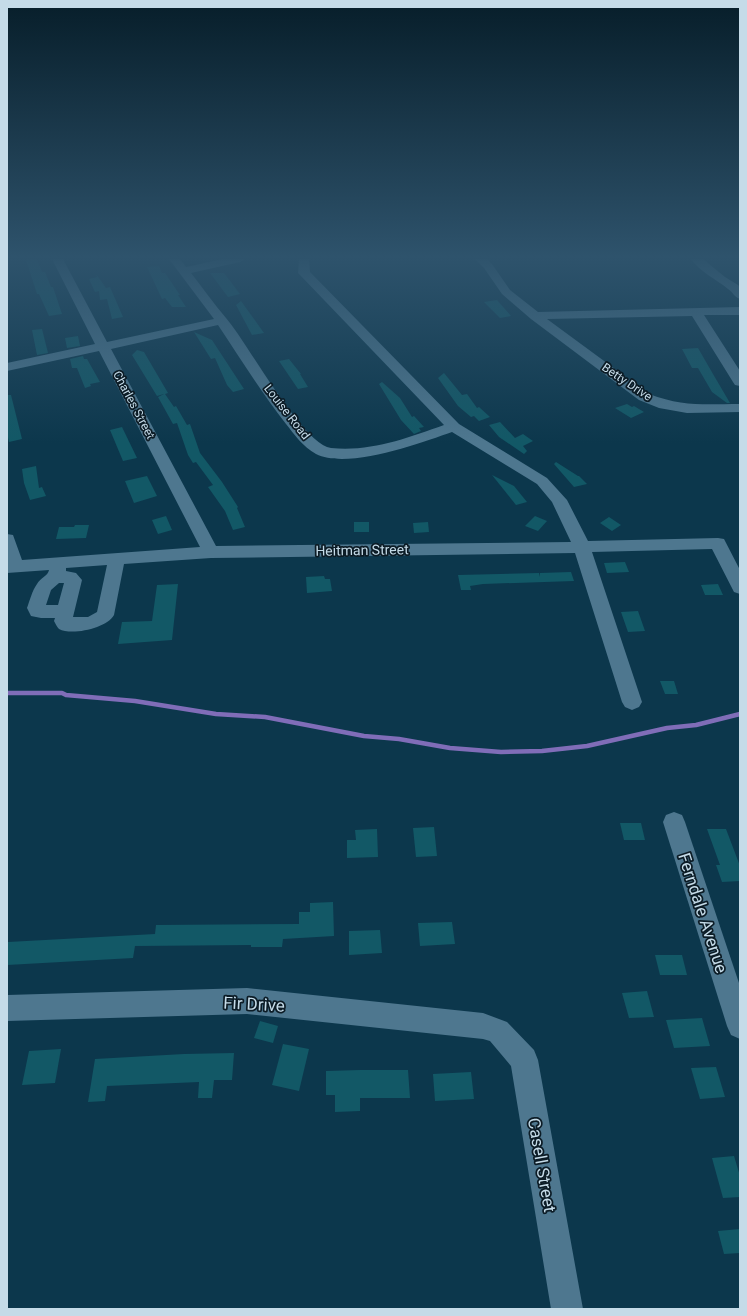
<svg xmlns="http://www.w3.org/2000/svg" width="747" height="1316" font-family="Roboto,sans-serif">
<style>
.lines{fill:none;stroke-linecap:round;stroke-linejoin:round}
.stream{stroke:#806db8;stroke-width:4.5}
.building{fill:#125866}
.minor{fill:#4e778f;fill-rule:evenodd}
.labels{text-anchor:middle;stroke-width:3.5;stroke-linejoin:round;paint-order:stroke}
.far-street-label{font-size:12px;fill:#c5dbe8;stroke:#0c1c26}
.street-label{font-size:14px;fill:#c5dbe8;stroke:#0c1c26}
.near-street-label{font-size:17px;fill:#c5dbe8;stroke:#0c1c26}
</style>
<rect width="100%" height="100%" fill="#0c374c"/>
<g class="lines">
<path class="stream" d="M 7,693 L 62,693 L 66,695 L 135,701 L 216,714 L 265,717 L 364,736 L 399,739 L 450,748 L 501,752 L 542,751 L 587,746 L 667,728 L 696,725 L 740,714"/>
</g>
<g class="building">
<path d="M 37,259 L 42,272 L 45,272 L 51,287 L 53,287 L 62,314 L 49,316 L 39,294 L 37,294 L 26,260 Z"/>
<path d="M 159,266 L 162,273 L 165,273 L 180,295 L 178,295 L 186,307 L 172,307 L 165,298 L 162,299 L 147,267 Z"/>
<path d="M 210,273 L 224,273 L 240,294 L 228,297 Z"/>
<path d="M 96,274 L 106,288 L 110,287 L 123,317 L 112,319 L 107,299 L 100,300 L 99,291 L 95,292 L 89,279 L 97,277 Z"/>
<path d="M 497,300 L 511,316 L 500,318 L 484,302 Z"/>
<path d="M 241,301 L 264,333 L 252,335 L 236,305 Z"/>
<path d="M 42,329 L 48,353 L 37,355 L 32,330 Z"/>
<path d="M 194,332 L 212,340 L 244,389 L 233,392 L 227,385 L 215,358 L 211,359 Z"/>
<path d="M 78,336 L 80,346 L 67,348 L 65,338 Z"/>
<path d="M 698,348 L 713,374 L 730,403 L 727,403 L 712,392 L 698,368 L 692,368 L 682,349 Z"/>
<path d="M 137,350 L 144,352 L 168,393 L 165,394 L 174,407 L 176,406 L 187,425 L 190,424 L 200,453 L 222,482 L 238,507 L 237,508 L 245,527 L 233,530 L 225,511 L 208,487 L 213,485 L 196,462 L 193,463 L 188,455 L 177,423 L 173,424 L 158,397 L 164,394 L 157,396 L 132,355 Z"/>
<path d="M 83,356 L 84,359 L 87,359 L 100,382 L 90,384 L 91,386 L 85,388 L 77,368 L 72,368 L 70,359 Z"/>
<path d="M 289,359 L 301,374 L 300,374 L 308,387 L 298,389 L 279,361 Z"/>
<path d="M 444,373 L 462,395 L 467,394 L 477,408 L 479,407 L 490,417 L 479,421 L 474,416 L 471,417 L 458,406 L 438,378 Z"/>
<path d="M 382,382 L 400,398 L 412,417 L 414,416 L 424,427 L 419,428 L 421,431 L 414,434 L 401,420 L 379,384 Z"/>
<path d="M 7,395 L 11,395 L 22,439 L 9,442 L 7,433 Z"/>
<path d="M 627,404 L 632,407 L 634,406 L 644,412 L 631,418 L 615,408 Z"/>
<path d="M 500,422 L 515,438 L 523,434 L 533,441 L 523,446 L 527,451 L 524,454 L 499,437 L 489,425 Z"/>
<path d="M 122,427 L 137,458 L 123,461 L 110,430 Z"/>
<path d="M 556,462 L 578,476 L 579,476 L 587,484 L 574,487 L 554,464 Z"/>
<path d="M 36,466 L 39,488 L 42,487 L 46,496 L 30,500 L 24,483 L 22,469 Z"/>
<path d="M 492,475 L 514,486 L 527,502 L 516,505 Z"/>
<path d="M 147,476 L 157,496 L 134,503 L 125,481 Z"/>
<path d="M 166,516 L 172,530 L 158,534 L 152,520 Z"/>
<path d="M 535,516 L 547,521 L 538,531 L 525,526 Z"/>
<path d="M 609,517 L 621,525 L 612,531 L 600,523 Z"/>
<rect x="354" y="522" width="15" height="10"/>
<path d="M 428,522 L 429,532 L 414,533 L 413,523 Z"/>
<path d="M 75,525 L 89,525 L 86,538 L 56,539 L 59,527 L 74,527 Z"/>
<path d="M 625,562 L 629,572 L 607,573 L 604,563 Z"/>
<path d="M 571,572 L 574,581 L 483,584 L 470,586 L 471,590 L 461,590 L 458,575 L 539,573 L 540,577 L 540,573 Z"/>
<path d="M 324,576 L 325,579 L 330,579 L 332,591 L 307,593 L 306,577 Z"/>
<path d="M 178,584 L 172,640 L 118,644 L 122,622 L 152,621 L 157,585 Z"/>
<path d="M 718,584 L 723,595 L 705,595 L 701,585 Z"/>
<path d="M 638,611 L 645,631 L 628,632 L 621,612 Z"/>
<path d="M 660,681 L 674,681 L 678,694 L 665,694 Z"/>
<path d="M 620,823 L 641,823 L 645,840 L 624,840 Z"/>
<path d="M 434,827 L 437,856 L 416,857 L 413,828 Z"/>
<path d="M 377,829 L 378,857 L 347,858 L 347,840 L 356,840 L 355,830 Z"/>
<path d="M 707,829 L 726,829 L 740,866 L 740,881 L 722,882 L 716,865 L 720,865 Z"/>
<path d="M 333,902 L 334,936 L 283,939 L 282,947 L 251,947 L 251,945 L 135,946 L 133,958 L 7,965 L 8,942 L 155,934 L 156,925 L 299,924 L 299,912 L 310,912 L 310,903 Z"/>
<path d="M 452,922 L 455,944 L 420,946 L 418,923 Z"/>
<path d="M 380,930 L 382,953 L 349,955 L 349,931 Z"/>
<path d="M 655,955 L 682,955 L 687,975 L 660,975 Z"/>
<path d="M 647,991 L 654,1017 L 629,1018 L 622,993 Z"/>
<path d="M 702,1018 L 710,1046 L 674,1048 L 666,1020 Z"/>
<path d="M 260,1021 L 278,1026 L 273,1043 L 254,1038 Z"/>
<path d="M 283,1044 L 309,1049 L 299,1091 L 272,1085 Z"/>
<path d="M 61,1049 L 55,1083 L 22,1085 L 29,1051 Z"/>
<path d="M 234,1053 L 232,1080 L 214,1080 L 212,1098 L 198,1098 L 199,1082 L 107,1086 L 105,1101 L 88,1102 L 95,1059 L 184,1054 Z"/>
<path d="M 716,1067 L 725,1097 L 700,1099 L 691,1068 Z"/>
<path d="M 360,1070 L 408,1070 L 410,1098 L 360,1098 L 360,1111 L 335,1112 L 335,1095 L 326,1095 L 326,1071 Z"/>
<path d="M 471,1072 L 474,1099 L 435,1101 L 433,1074 Z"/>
<path d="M 734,1156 L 740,1176 L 740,1197 L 723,1198 L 712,1158 Z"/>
<path d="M 740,1229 L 740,1253 L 724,1254 L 718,1231 Z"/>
</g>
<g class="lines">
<g class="minor">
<path d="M 52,259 L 63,259 L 107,342 L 214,319 L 169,259 L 180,259 L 186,267 L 223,259 L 245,259 L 240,262 L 191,273 C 203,288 214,304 226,318 C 247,342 302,444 331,448 C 371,452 407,438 444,425 L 300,275 L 298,273 L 299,259 L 309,259 L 310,272 L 459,424 L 547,478 L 567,500 L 588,541 L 718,538 L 724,539 L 740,570 L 740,594 L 734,592 L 712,549 L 592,552 L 642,702 L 639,707 L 632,710 L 625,707 L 622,702 L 575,553 L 211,558 L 124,564 L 114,615 C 107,628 72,636 59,629 C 57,627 55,623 54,621 L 55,618 L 41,618 L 31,616 L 27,608 C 30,600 32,591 37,584 C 40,578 48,576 49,570 L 7,573 L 7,534 L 13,535 L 22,560 L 200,547 L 99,351 L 7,371 L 7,363 L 95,344 ZM 218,325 C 240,358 261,392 286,424 C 294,434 303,447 316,454 C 347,470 421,443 452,432 L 537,484 L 552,502 L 571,542 L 216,546 L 111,349 ZM 107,565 L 97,612 L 88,617 L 73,617 L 82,580 L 76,573 L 66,571 L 66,568 ZM 59,583 L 64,583 L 58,605 L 46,605 L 51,590 Z"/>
<path d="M 475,259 L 487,259 L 492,264 L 510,290 L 538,312 L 740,307 L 740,315 L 704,315 L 740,371 L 740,386 L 735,385 L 733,382 L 692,316 L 547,319 L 649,394 C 683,407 705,404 740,404 L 740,412 L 687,413 L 659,408 L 639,400 L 531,319 L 502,294 L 484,268 Z"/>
<path d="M 691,259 L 703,259 L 725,277 L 738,285 L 740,287 L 740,299 C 734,297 733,292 728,289 C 716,279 700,272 691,259 Z"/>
<path d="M 674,812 L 682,815 L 685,822 L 740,986 L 740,1039 L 731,1035 L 727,1026 L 663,822 L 666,815 Z"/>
<path d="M 247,988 L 483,1013 L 507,1022 L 534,1050 L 538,1060 L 583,1309 L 551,1309 L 511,1066 L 490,1041 L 483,1039 L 247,1014 L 7,1021 L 7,995 Z"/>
</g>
</g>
<linearGradient id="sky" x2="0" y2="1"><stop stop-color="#071e2a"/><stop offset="0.58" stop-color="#2e536c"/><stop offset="1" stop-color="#2e536c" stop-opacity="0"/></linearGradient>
<rect width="747" height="443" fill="url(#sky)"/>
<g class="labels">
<g class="far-street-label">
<text transform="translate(627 382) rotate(34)" y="4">Betty Drive</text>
<text transform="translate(134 405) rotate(62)" y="4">Charles Street</text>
<text transform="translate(287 412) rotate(52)" y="4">Louise Road</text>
</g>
<g class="street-label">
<text transform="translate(362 550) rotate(-1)" y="5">Heitman Street</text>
</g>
<g class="near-street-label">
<text transform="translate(703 913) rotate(72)" y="6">Ferndale Avenue</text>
<text transform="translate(254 1004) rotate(3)" y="6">Fir Drive</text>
<text transform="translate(542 1165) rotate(80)" y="6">Casell Street</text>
</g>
</g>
<rect width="747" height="1316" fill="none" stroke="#c5dbe8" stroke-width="16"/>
</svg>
